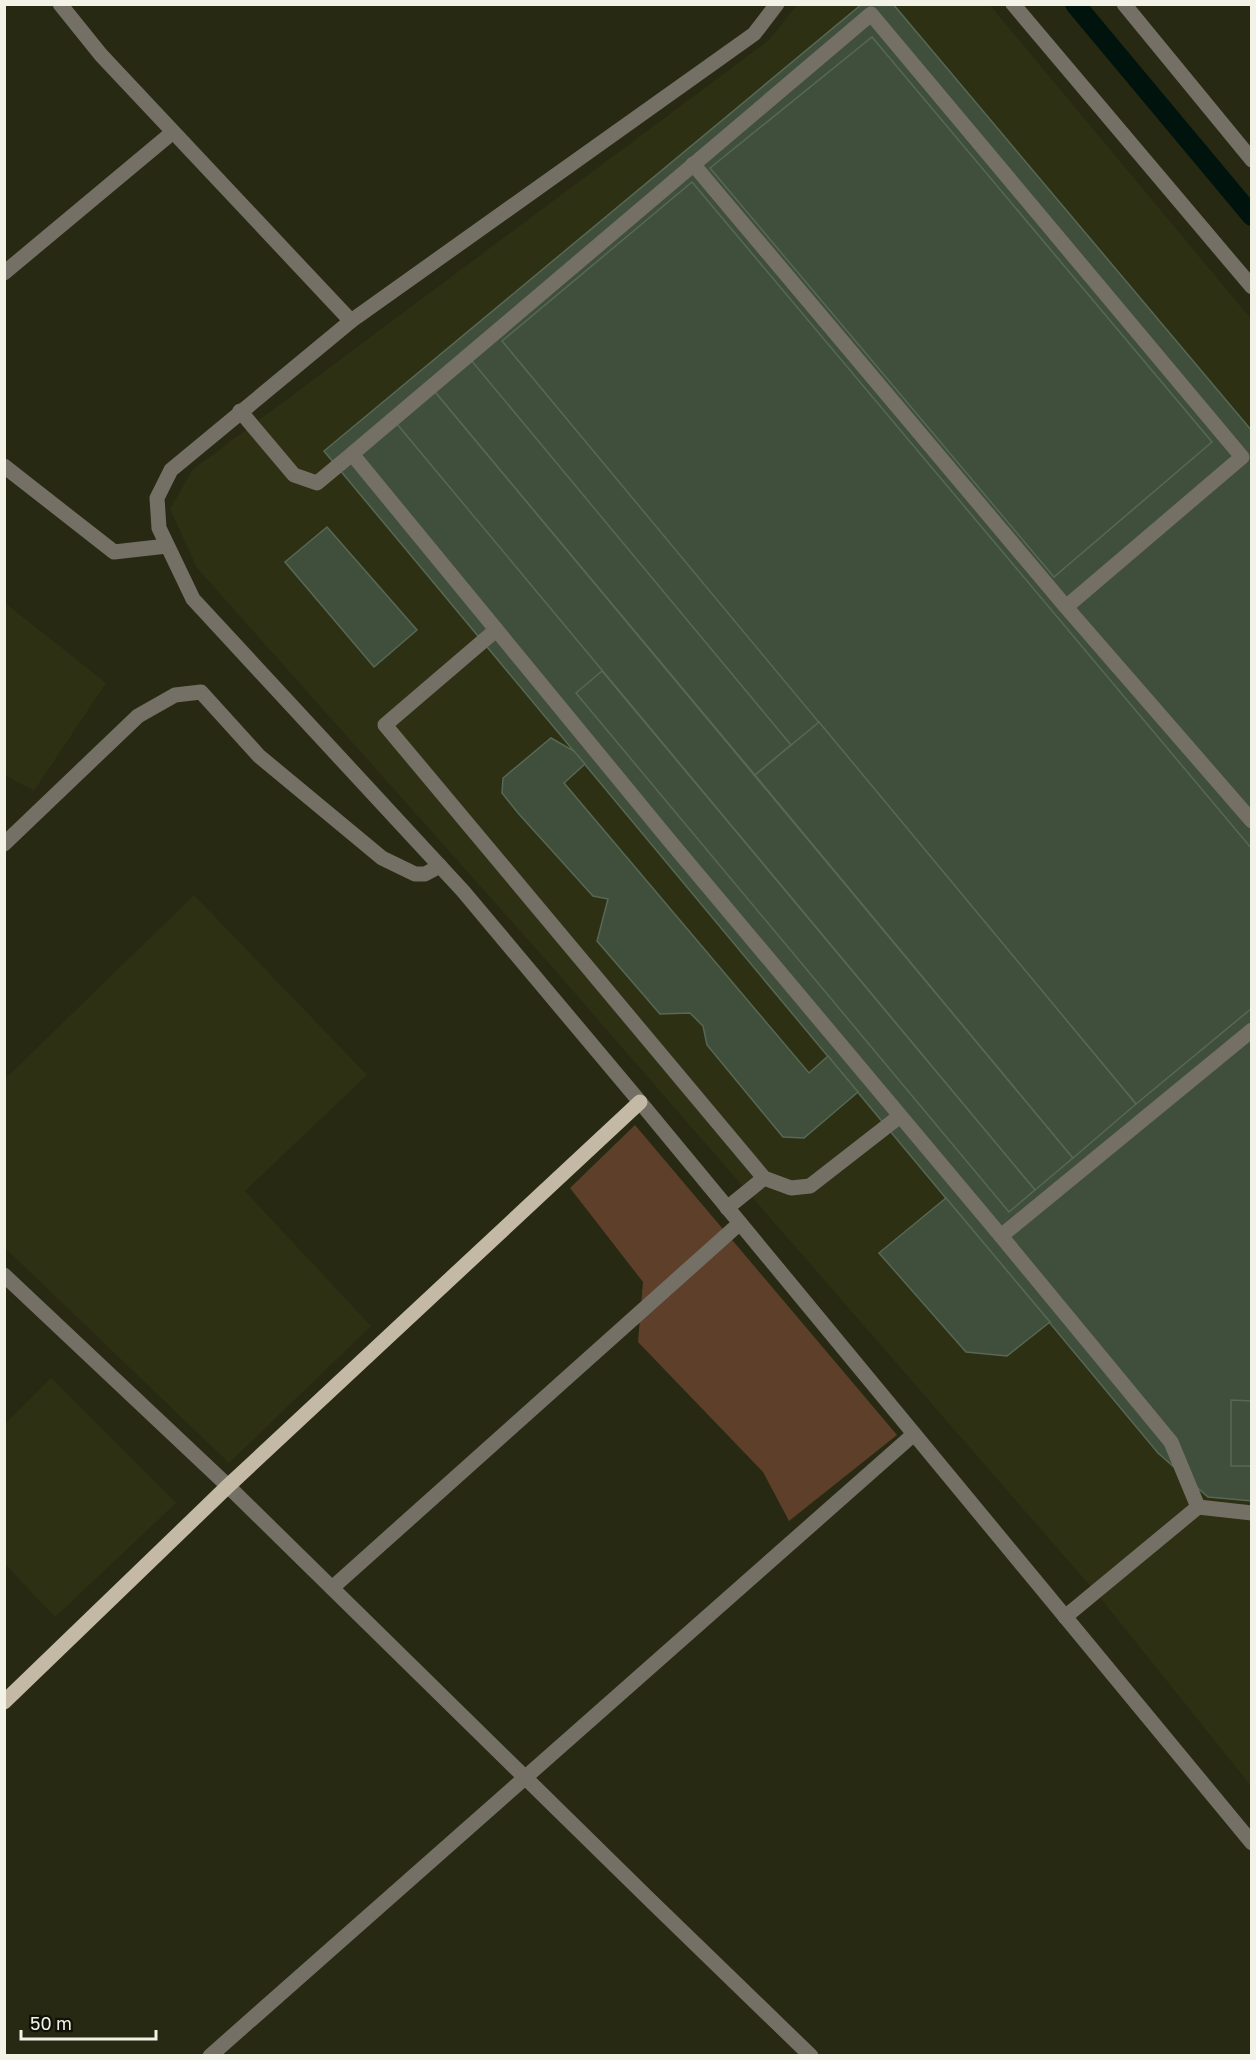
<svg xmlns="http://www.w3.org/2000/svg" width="1256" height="2060" font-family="'Golos Text',sans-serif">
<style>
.built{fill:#2e3013}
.green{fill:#5d3f2a}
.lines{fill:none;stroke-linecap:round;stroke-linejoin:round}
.canal{stroke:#00130c;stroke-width:20}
.building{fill:#3f4f3c;stroke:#576854;stroke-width:1.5}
.minor{stroke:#757066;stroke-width:15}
.major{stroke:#c4b9a5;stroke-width:15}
</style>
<rect width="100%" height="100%" fill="#272913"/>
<g class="built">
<path d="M 797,5 L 990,5 L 1251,319 L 1251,1786 L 1098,1595 L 546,960 L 197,568 L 170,509 L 192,470 L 769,40 Z"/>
<path d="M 5,603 L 106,683 L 34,791 L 5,775 Z"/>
<path d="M 194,895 L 367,1075 L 245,1191 L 371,1326 L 229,1463 L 5,1248 L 5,1079 Z"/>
<path d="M 51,1378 L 176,1503 L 55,1617 L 4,1563 L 5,1424 Z"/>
</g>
<path class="green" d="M 635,1125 L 897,1435 L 789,1521 L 763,1472 L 638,1342 L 643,1282 L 570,1188 Z"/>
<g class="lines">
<path class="canal" d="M 1075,4 L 1252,216"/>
</g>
<g class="building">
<path d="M 862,4 L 893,4 L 1252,431 L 1252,1501 L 1208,1497 L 1158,1453 L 324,451 Z"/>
<path d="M 872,37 L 1212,442 L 1054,577 L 710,168 Z"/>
<path d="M 692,182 L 1252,849 L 1252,1008 L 1136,1104 L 502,341 Z"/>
<path d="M 466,354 L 791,745 L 755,775 L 430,386 Z"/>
<path d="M 430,386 L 1073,1158 L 1035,1190 L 392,418 Z"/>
<path d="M 327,527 L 417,630 L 374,667 L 285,562 Z"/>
<path d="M 602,671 L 1035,1190 L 1009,1212 L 576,693 Z"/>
<path d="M 819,722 L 1136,1104 L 1073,1158 L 755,775 Z"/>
<path d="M 551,738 L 574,751 L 585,764 L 564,783 L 809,1073 L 828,1056 L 858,1092 L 804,1138 L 783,1137 L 707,1045 L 703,1026 L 690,1013 L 660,1014 L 597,941 L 608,899 L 593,896 L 518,813 L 502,793 L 503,778 Z"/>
<path d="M 946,1198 L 1050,1322 L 1007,1356 L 966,1352 L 879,1253 Z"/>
<path d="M 1231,1400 L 1252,1401 L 1252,1466 L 1231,1466 Z"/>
</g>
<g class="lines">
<g class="minor">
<path d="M 60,4 L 101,55 L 351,321 L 171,470 L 157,498 L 159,528 L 193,599 L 463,891 L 640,1102 L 1252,1843"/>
<path d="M 1013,4 L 1252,287"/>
<path d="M 1124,4 L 1252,160"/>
<path d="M 693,164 L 1066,607 L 1252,821"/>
<path d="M 4,273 L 173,132"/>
<path d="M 351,321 L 754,34 L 777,4"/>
<path d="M 240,411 L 294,475 L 317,483 L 352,454 L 669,840 L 1001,1236 L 1171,1442 L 1198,1507 L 1252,1513"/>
<path d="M 352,454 L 871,14 L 1242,457 L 1066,607"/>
<path d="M 4,466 L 114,552 L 167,546"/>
<path d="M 496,630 L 385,725 L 764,1178 L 791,1188 L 810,1186 L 900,1116"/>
<path d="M 4,844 L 138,716 L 175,695 L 201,692 L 259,756 L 382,858 L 415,874 L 425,874 L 440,866"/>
<path d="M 727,1208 L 764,1178"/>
<path d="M 1001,1236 L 1252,1030"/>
<path d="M 4,1275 L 228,1486 L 650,1900 L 811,2056"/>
<path d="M 332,1588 L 740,1223"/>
<path d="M 1065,1617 L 1198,1507"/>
<path d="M 210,2056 L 914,1434"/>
</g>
<path class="major" d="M 4,1702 L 228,1486 L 640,1102"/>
</g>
<rect width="1256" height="2060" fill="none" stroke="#f2f3e6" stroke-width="12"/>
<path d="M21 2030v9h135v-9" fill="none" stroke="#f2f3e6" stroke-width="3"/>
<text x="30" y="2030" font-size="18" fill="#f2f3e6" stroke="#101107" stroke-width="4.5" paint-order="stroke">50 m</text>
</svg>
